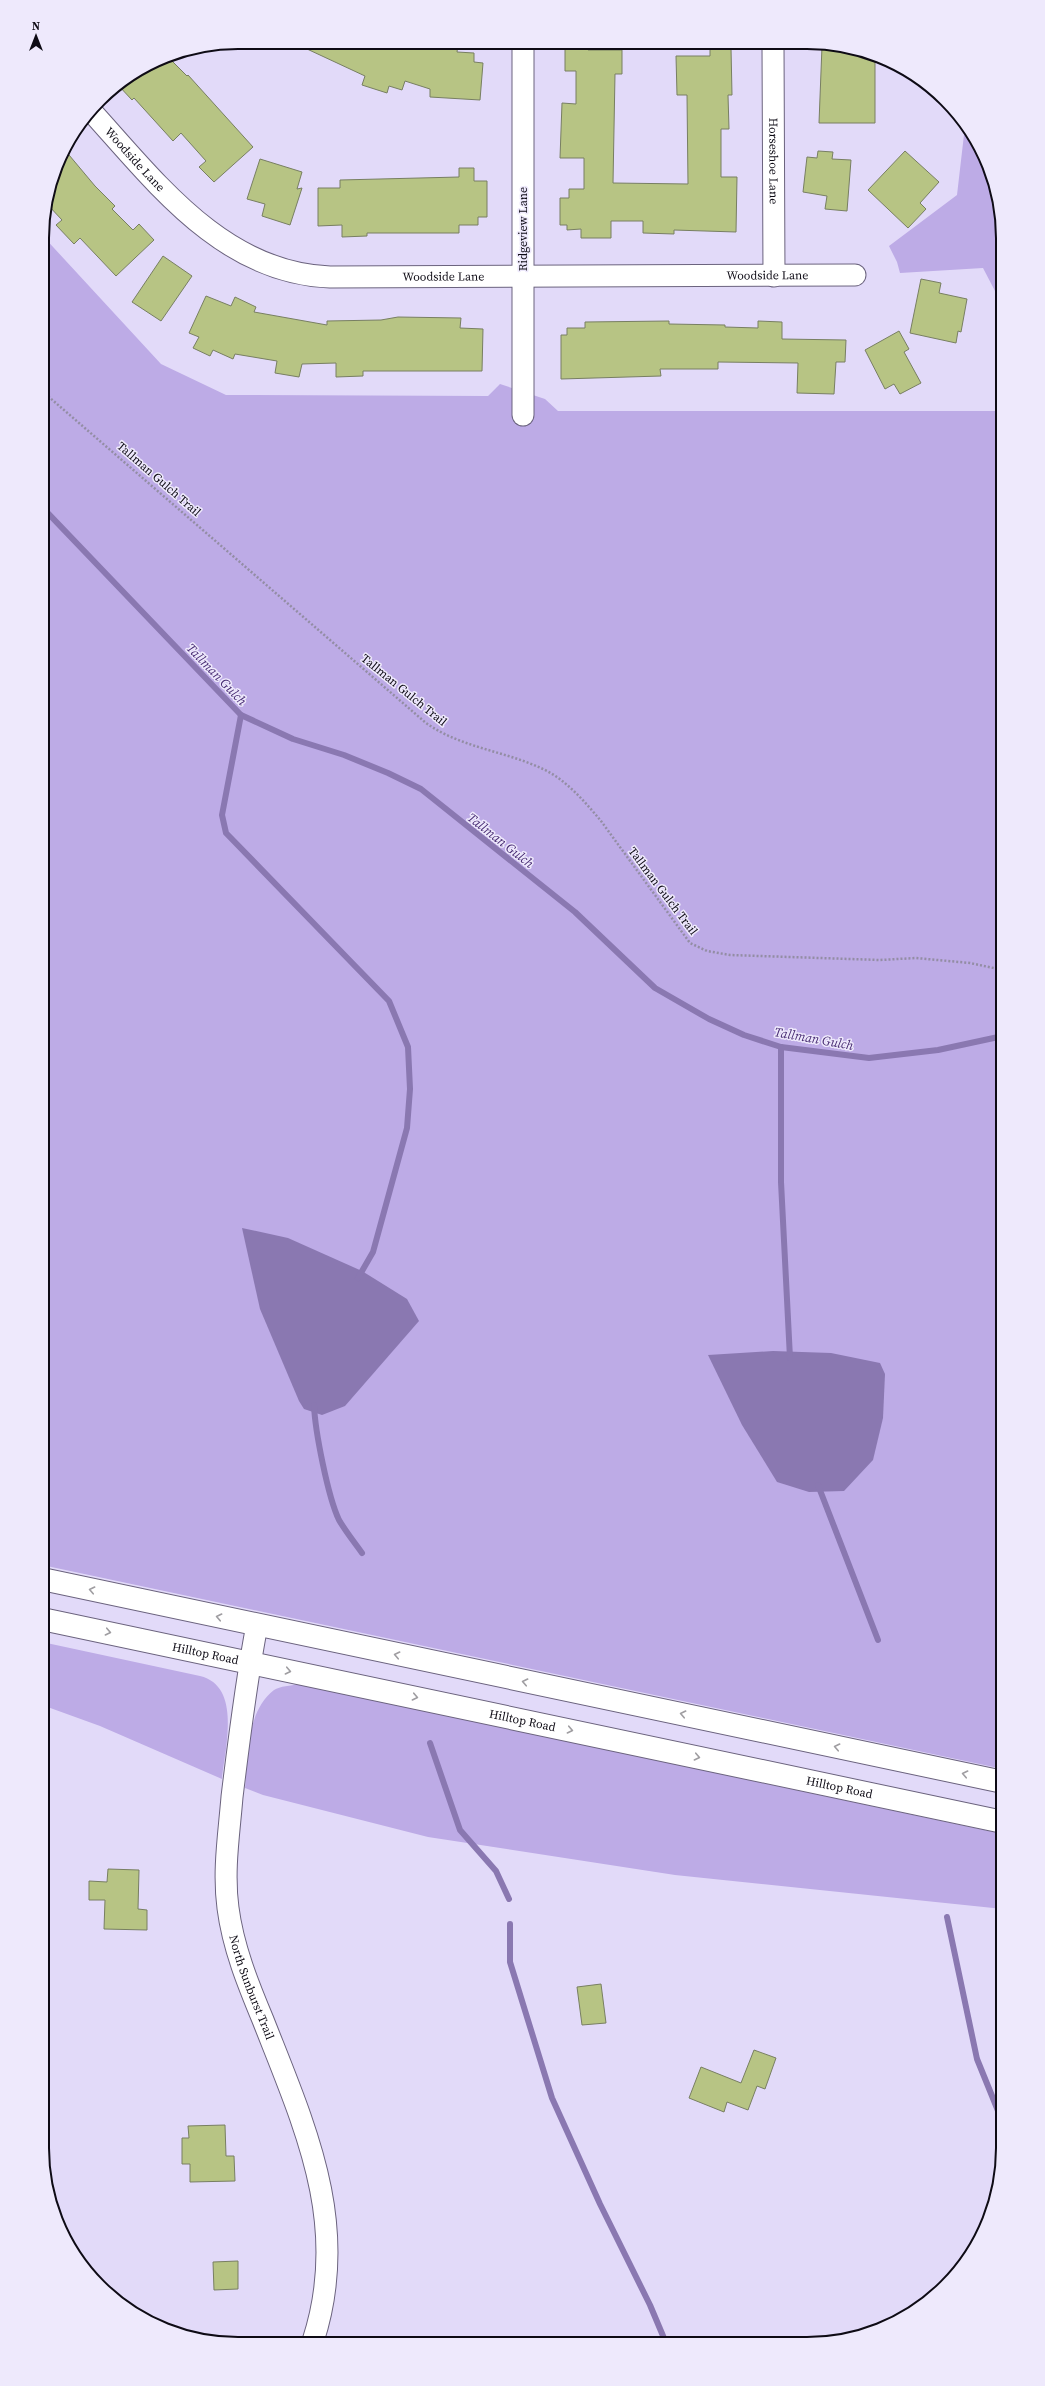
<svg xmlns="http://www.w3.org/2000/svg" width="1045" height="2386" font-family="'Source Serif 4',serif">
<style>
.green{fill:#bdabe6}
.water{fill:#8a78b1}
.lines{fill:none;stroke-linecap:round;stroke-linejoin:round}
.stream{stroke:#8a78b1;stroke-width:6}
.building{fill:#b7c484;stroke:#787f62}
.minor-casing{stroke:#6b637e;stroke-width:23}
.major-casing{stroke:#6b637e;stroke-width:24}
.path{stroke:#938da4;stroke-width:2.5;stroke-dasharray:2 2;stroke-linecap:butt}
.minor{stroke:#fff;stroke-width:21}
.major{stroke:#fff;stroke-width:22}
.oneway{stroke:#9f9da1}
.labels{text-anchor:middle;stroke-width:3;stroke-linejoin:round;paint-order:stroke}
.street-label{font-size:12px;fill:#0e0b15;stroke:#eee9fc}
.water-label{font-size:13px;font-style:italic;fill:#482c73;stroke:#eee9fc}
.rim{fill:none;stroke:#0e0b15;stroke-width:2}
</style>
<rect width="100%" height="100%" fill="#e2daf9"/>
<g class="green">
<path d="M 965,126 C 992,159 998,198 1003,238 L 1003,1769 L 42,1565 L 42,235 L 161,364 L 226,395 L 488,396 L 500,384 L 545,399 L 558,411 L 998,411 L 995,291 L 983,268 L 900,273 L 897,262 L 889,246 L 957,195 Z"/>
<path d="M 42,1642 L 200,1676 C 242,1686 225,1749 222,1779 L 100,1726 L 42,1705 Z"/>
<path d="M 298,1684 L 1003,1834 L 1003,1909 L 675,1875 L 428,1837 L 263,1795 L 245,1788 C 248,1756 246,1712 274,1690 C 280,1686 291,1686 298,1684 Z"/>
</g>
<g class="water">
<path d="M 242,1228 L 288,1238 L 362,1271 L 407,1299 L 419,1321 L 345,1406 L 322,1415 L 304,1409 L 299,1401 L 260,1309 Z"/>
<path d="M 773,1351 L 831,1353 L 880,1363 L 885,1374 L 883,1418 L 873,1460 L 844,1491 L 809,1492 L 777,1482 L 742,1425 L 708,1355 Z"/>
</g>
<g class="lines">
<g class="stream">
<path d="M 42,507 L 241,715 L 293,739 L 344,755 L 388,773 L 421,789 L 575,912 L 655,988 L 709,1019 L 744,1035 L 781,1047 L 869,1058 L 938,1050 L 1003,1036"/>
<path d="M 241,715 L 222,815 L 226,833 L 389,1001 L 408,1047 L 410,1089 L 407,1128 L 373,1252 L 358,1278"/>
<path d="M 781,1047 L 781,1182 L 790,1358"/>
<path d="M 314,1405 C 315,1431 328,1497 339,1520 C 346,1532 355,1543 362,1553"/>
<path d="M 818,1485 L 878,1640"/>
<path d="M 430,1743 L 460,1830 L 496,1871 L 509,1899"/>
<path d="M 947,1917 L 977,2059 L 1003,2123"/>
<path d="M 510,1924 L 510,1962 L 552,2098 L 600,2204 L 650,2305 L 666,2343"/>
</g>
</g>
<g class="building">
<path d="M 292,42 L 458,44 L 457,52 L 474,53 L 474,62 L 483,63 L 480,100 L 430,97 L 430,89 L 405,81 L 402,90 L 389,86 L 387,93 L 362,85 L 365,76 Z"/>
<path d="M 565,46 L 588,46 L 588,50 L 622,50 L 622,74 L 615,74 L 613,183 L 688,184 L 687,95 L 677,95 L 676,56 L 710,56 L 710,48 L 731,48 L 732,95 L 728,95 L 729,129 L 721,129 L 721,177 L 737,177 L 736,232 L 674,230 L 674,234 L 643,233 L 643,221 L 611,221 L 611,238 L 581,238 L 581,229 L 567,230 L 567,225 L 560,225 L 560,198 L 569,198 L 569,189 L 584,189 L 584,158 L 560,158 L 562,103 L 576,104 L 576,71 L 565,71 Z"/>
<path d="M 822,46 L 845,46 L 875,56 L 875,123 L 819,123 Z"/>
<path d="M 167,56 L 187,76 L 188,75 L 253,147 L 214,182 L 199,167 L 206,161 L 181,133 L 173,141 L 134,98 L 132,100 L 118,85 Z"/>
<path d="M 64,149 L 95,186 L 115,206 L 112,209 L 133,230 L 139,224 L 154,240 L 116,276 L 80,238 L 74,244 L 56,225 L 62,220 L 48,205 Z"/>
<path d="M 818,151 L 833,152 L 832,159 L 851,160 L 847,211 L 825,209 L 827,196 L 803,192 L 807,157 L 817,158 Z"/>
<path d="M 905,151 L 939,182 L 920,203 L 926,209 L 908,228 L 868,190 Z"/>
<path d="M 260,159 L 302,172 L 297,189 L 302,188 L 290,225 L 262,216 L 265,204 L 247,199 Z"/>
<path d="M 459,168 L 474,168 L 474,181 L 487,181 L 487,217 L 478,217 L 478,225 L 459,225 L 459,233 L 367,233 L 367,236 L 342,237 L 342,225 L 318,226 L 318,188 L 340,188 L 340,180 L 459,177 Z"/>
<path d="M 163,256 L 192,276 L 161,321 L 132,302 Z"/>
<path d="M 921,279 L 941,283 L 939,293 L 967,299 L 961,332 L 958,331 L 956,343 L 910,333 Z"/>
<path d="M 206,296 L 231,306 L 235,297 L 256,307 L 254,312 L 327,325 L 327,321 L 381,320 L 398,317 L 461,318 L 460,328 L 483,329 L 482,371 L 363,371 L 363,376 L 336,377 L 336,363 L 302,364 L 299,377 L 275,373 L 277,361 L 235,354 L 233,359 L 213,350 L 210,356 L 193,348 L 199,337 L 189,333 Z"/>
<path d="M 669,321 L 669,324 L 725,325 L 725,327 L 758,328 L 758,321 L 782,322 L 782,339 L 846,340 L 845,362 L 836,362 L 834,394 L 797,393 L 798,363 L 718,362 L 718,369 L 660,369 L 661,376 L 561,379 L 561,335 L 567,335 L 567,328 L 585,328 L 585,322 Z"/>
<path d="M 899,331 L 909,349 L 904,352 L 921,383 L 900,394 L 894,384 L 885,389 L 865,350 Z"/>
<path d="M 108,1869 L 139,1870 L 138,1909 L 147,1910 L 147,1930 L 104,1929 L 105,1900 L 89,1900 L 89,1881 L 107,1882 Z"/>
<path d="M 601,1984 L 606,2023 L 582,2025 L 577,1987 Z"/>
<path d="M 754,2050 L 776,2058 L 765,2089 L 757,2086 L 748,2110 L 727,2102 L 724,2112 L 689,2098 L 701,2067 L 741,2083 Z"/>
<path d="M 225,2125 L 226,2156 L 234,2156 L 235,2181 L 190,2182 L 190,2164 L 182,2164 L 182,2138 L 189,2138 L 188,2126 Z"/>
<path d="M 238,2261 L 238,2289 L 214,2290 L 213,2262 Z"/>
</g>
<g class="lines">
<g class="minor-casing">
<g id="minor">
<path id="s1" d="M 773,45 L 774,276"/>
<path id="s2" d="M 92,112 C 158,185 224,273 330,277 L 855,275"/>
<path d="M 523,415 L 523,44"/>
<path id="s3" d="M 257,1625 C 246,1682 239,1739 232,1797 C 229,1834 223,1871 228,1908 C 233,1947 248,1984 263,2020 C 305,2127 351,2225 313,2341"/>
</g>
</g>
<g class="major-casing">
<g id="major">
<path d="M 42,1579 L 1003,1782"/>
<path id="s4" d="M 42,1619 L 1003,1822"/>
</g>
</g>
<path class="path" d="M 42,391 L 426,723 C 463,749 508,751 547,771 C 568,782 586,803 601,821 L 690,943 L 707,951 L 730,955 L 880,960 L 916,958 L 970,963 L 1003,970"/>
<use href="#minor" class="minor"/>
<use href="#major" class="major"/>
</g>
<defs><path id="oneway-chevron" d="M-2-3.5L2.5 0L-2 3.5" fill="none" stroke-width="1.6" stroke-linecap="round" stroke-linejoin="round"/></defs>
<g class="oneway">
<use href="#oneway-chevron" transform="translate(92 1590) rotate(-168)"/>
<use href="#oneway-chevron" transform="translate(219 1617) rotate(-168)"/>
<use href="#oneway-chevron" transform="translate(108 1632) rotate(12)"/>
<use href="#oneway-chevron" transform="translate(397 1655) rotate(-168)"/>
<use href="#oneway-chevron" transform="translate(288 1671) rotate(12)"/>
<use href="#oneway-chevron" transform="translate(525 1682) rotate(-168)"/>
<use href="#oneway-chevron" transform="translate(415 1697) rotate(12)"/>
<use href="#oneway-chevron" transform="translate(683 1714) rotate(-168)"/>
<use href="#oneway-chevron" transform="translate(570 1730) rotate(12)"/>
<use href="#oneway-chevron" transform="translate(837 1747) rotate(-168)"/>
<use href="#oneway-chevron" transform="translate(697 1757) rotate(12)"/>
<use href="#oneway-chevron" transform="translate(965 1774) rotate(-168)"/>
</g>
<g class="labels">
<g class="street-label">
<text dy="4" stroke="none"><textPath href="#s2" startOffset="64">Woodside Lane</textPath></text>
<text dy="4" stroke="none"><textPath href="#s1" startOffset="116">Horseshoe Lane</textPath></text>
<text transform="translate(523 229) rotate(-90)" y="4">Ridgeview Lane</text>
<text dy="4" stroke="none"><textPath href="#s2" startOffset="412">Woodside Lane</textPath></text>
<text dy="4" stroke="none"><textPath href="#s2" startOffset="736">Woodside Lane</textPath></text>
<text transform="translate(159 479) rotate(41)" y="4">Tallman Gulch Trail</text>
<text transform="translate(404 690) rotate(39)" y="4">Tallman Gulch Trail</text>
<text transform="translate(663 891) rotate(53)" y="4">Tallman Gulch Trail</text>
<text dy="4" stroke="none"><textPath href="#s4" startOffset="167">Hilltop Road</textPath></text>
<text dy="4" stroke="none"><textPath href="#s4" startOffset="491">Hilltop Road</textPath></text>
<text dy="4" stroke="none"><textPath href="#s4" startOffset="815">Hilltop Road</textPath></text>
<text dy="4" stroke="none"><textPath href="#s3" startOffset="368">North Sunburst Trail</textPath></text>
</g>
<g class="water-label">
<text transform="translate(217 674) rotate(46)" y="5">Tallman Gulch</text>
<text transform="translate(501 840) rotate(38)" y="5">Tallman Gulch</text>
<text transform="translate(814 1038) rotate(10)" y="5">Tallman Gulch</text>
</g>
</g>
<path d="M0 0H1045V2386H0ZM238 49H807A189 189 0 0 1 996 238V2148A189 189 0 0 1 807 2337H238A189 189 0 0 1 49 2148V238A189 189 0 0 1 238 49Z" fill="#eee9fc" fill-rule="evenodd"/>
<path class="rim" d="M238 49H807A189 189 0 0 1 996 238V2148A189 189 0 0 1 807 2337H238A189 189 0 0 1 49 2148V238A189 189 0 0 1 238 49Z"/>
<g transform="translate(36 36)" stroke="#eee9fc" stroke-width="3" paint-order="stroke">
<path d="M0-3L7 15L0 10L-7 15Z" fill="#0e0b15"/>
<text y="-6" font-size="11" font-weight="bold" text-anchor="middle" fill="#0e0b15">N</text>
</g>
</svg>
